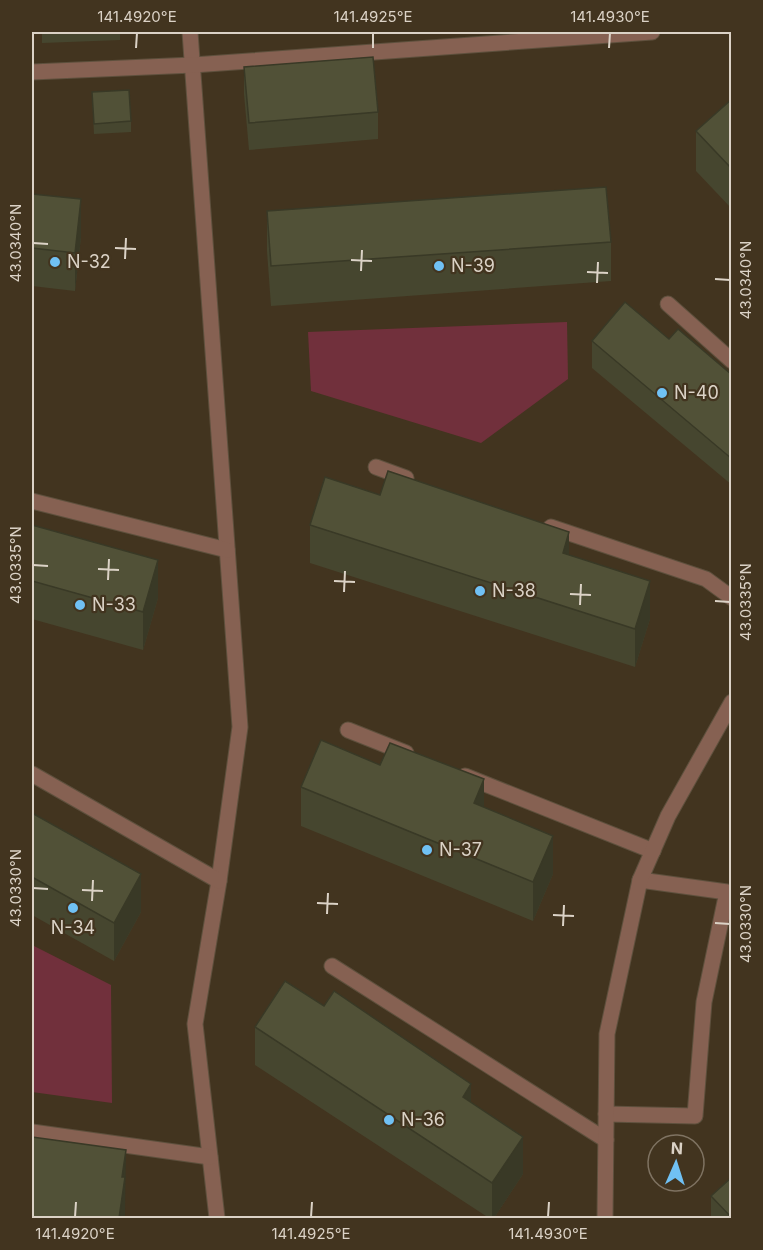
<svg xmlns="http://www.w3.org/2000/svg" width="763" height="1250" font-family="Inter,sans-serif">
<style>
.green{fill:#71303c}
.lines{fill:none;stroke-linecap:round;stroke-linejoin:round}
.minor-casing{stroke:#5e503d;stroke-width:17}
.minor{stroke:#866152;stroke-width:15}
.wall{fill:#46462f}
.shaded-wall{fill:#393926}
.building{fill:#515137;stroke:#393926;stroke-width:1.5}
.ticks{fill:none;stroke:#dbd2c6;stroke-width:2}
.poi-dot{fill:#70c1f4;stroke:#42341f;stroke-width:2}
.labels{text-anchor:middle;stroke-width:4.5;stroke-linejoin:round;paint-order:stroke}
.poi-label{font-size:18px;fill:#dbd2c6;stroke:#42341f;text-anchor:start}
.neatline{fill:none;stroke:#dbd2c6;stroke-width:2}
.ticks-label{font-size:15px;text-anchor:middle;fill:#dbd2c6}
</style>
<rect width="100%" height="100%" fill="#42341f"/>
<g class="green">
<path d="M 567,322 L 568,379 L 481,443 L 311,391 L 308,332 Z"/>
<path d="M 32,945 L 111,985 L 112,1103 L 32,1092 Z"/>
</g>
<g class="lines">
<g class="minor-casing">
<g id="minor">
<path d="M 190,32 L 240,727 L 219,881 L 195,1024 L 217,1218"/>
<path d="M 32,72 L 193,65 L 652,32"/>
<path d="M 668,304 L 732,361"/>
<path d="M 376,467 L 406,478"/>
<path d="M 32,501 L 227,550"/>
<path d="M 551,527 L 706,579 L 732,598"/>
<path d="M 348,730 L 406,753"/>
<path d="M 32,774 L 219,881"/>
<path d="M 465,776 L 653,851"/>
<path d="M 332,966 L 606,1140"/>
<path d="M 606,1114 L 695,1116 L 704,1002 L 727,892 L 640,880"/>
<path d="M 32,1132 L 210,1157"/>
<path d="M 605,1218 L 607,1034 L 640,880 L 668,816 L 732,702"/>
</g>
</g>
<use href="#minor" class="minor"/>
</g>
<g class="wall">
<path d="M 42,32 L 120,32 L 120,40 L 42,43 Z"/>
<path d="M 244,67 L 378,112 L 378,139 L 249,150 L 244,94 Z"/>
<path d="M 92,92 L 131,121 L 131,132 L 94,134 Z"/>
<path d="M 732,99 L 732,209 L 696,171 L 696,131 Z"/>
<path d="M 32,194 L 81,237 L 75,291 L 32,286 Z"/>
<path d="M 267,211 L 611,242 L 611,281 L 271,306 L 267,251 Z"/>
<path d="M 669,339 L 732,375 L 732,485 L 592,368 L 592,341 Z"/>
<path d="M 32,525 L 158,598 L 143,650 L 32,619 Z"/>
<path d="M 310,525 L 650,619 L 635,667 L 310,563 Z"/>
<path d="M 301,787 L 484,808 L 553,874 L 533,921 L 301,826 Z"/>
<path d="M 32,813 L 141,912 L 114,961 L 32,915 Z"/>
<path d="M 255,1027 L 471,1103 L 523,1174 L 494,1218 L 489,1218 L 255,1065 Z"/>
<path d="M 711,1196 L 732,1218 L 711,1218 Z"/>
</g>
<g class="shaded-wall">
<path d="M 81,199 L 81,237 L 75,291 L 75,253 Z"/>
<path d="M 569,532 L 569,570 L 563,553 Z"/>
<path d="M 158,560 L 158,598 L 143,650 L 143,612 Z"/>
<path d="M 650,581 L 650,619 L 635,667 L 635,629 Z"/>
<path d="M 484,779 L 484,818 L 474,803 Z"/>
<path d="M 553,836 L 553,874 L 533,921 L 533,882 Z"/>
<path d="M 141,874 L 141,912 L 114,961 L 114,923 Z"/>
<path d="M 471,1084 L 471,1121 L 463,1097 Z"/>
<path d="M 523,1137 L 523,1174 L 494,1218 L 492,1218 L 492,1183 Z"/>
<path d="M 126,1150 L 125,1215 L 125,1218 L 119,1218 L 122,1177 Z"/>
</g>
<g class="building">
<path d="M 373,57 L 378,112 L 249,123 L 244,67 Z"/>
<path d="M 129,90 L 131,121 L 94,124 L 92,92 Z"/>
<path d="M 732,99 L 732,169 L 696,131 Z"/>
<path d="M 606,187 L 611,242 L 271,266 L 267,211 Z"/>
<path d="M 32,194 L 81,199 L 75,253 L 32,248 Z"/>
<path d="M 625,302 L 669,339 L 678,329 L 732,375 L 732,459 L 592,341 Z"/>
<path d="M 388,471 L 569,532 L 563,553 L 650,581 L 635,629 L 310,525 L 325,477 L 380,495 Z"/>
<path d="M 32,525 L 158,560 L 143,612 L 32,581 Z"/>
<path d="M 321,740 L 380,765 L 390,743 L 484,779 L 474,803 L 553,836 L 533,882 L 301,787 Z"/>
<path d="M 32,813 L 141,874 L 114,923 L 32,877 Z"/>
<path d="M 285,981 L 324,1006 L 334,991 L 471,1084 L 463,1097 L 523,1137 L 492,1183 L 255,1027 Z"/>
<path d="M 32,1137 L 126,1150 L 122,1177 L 125,1177 L 119,1218 L 32,1218 Z"/>
<path d="M 732,1177 L 732,1218 L 711,1196 Z"/>
</g>
<path class="ticks" d="M 136,48 L 137,33M 373,48 L 373,33M 609,48 L 610,33M 33,243 L 48,244M 115,248 L 136,249M 125,259 L 126,238M 351,260 L 372,261M 361,271 L 362,250M 587,272 L 608,273M 715,279 L 730,280M 597,283 L 598,262M 33,565 L 48,566M 98,569 L 119,570M 108,580 L 109,559M 334,581 L 355,582M 344,592 L 345,571M 570,594 L 591,595M 715,601 L 730,602M 580,605 L 581,584M 33,888 L 48,889M 82,890 L 103,891M 92,901 L 93,880M 317,903 L 338,904M 327,914 L 328,893M 553,915 L 574,916M 715,923 L 730,924M 563,926 L 564,905M 75,1217 L 76,1202M 311,1217 L 312,1202M 548,1217 L 549,1202"/>
<g class="poi-dot">
<circle cx="55" cy="262" r="6"/>
<circle cx="439" cy="266" r="6"/>
<circle cx="662" cy="393" r="6"/>
<circle cx="480" cy="591" r="6"/>
<circle cx="80" cy="605" r="6"/>
<circle cx="427" cy="850" r="6"/>
<circle cx="73" cy="908" r="6"/>
<circle cx="389" cy="1120" r="6"/>
</g>
<g class="labels">
<g class="poi-label">
<text x="67" y="268">N-32</text>
<text x="451" y="272">N-39</text>
<text x="674" y="399">N-40</text>
<text x="492" y="597">N-38</text>
<text x="92" y="611">N-33</text>
<text x="439" y="856">N-37</text>
<text x="73" y="934" text-anchor="middle">N-34</text>
<text x="401" y="1126">N-36</text>
</g>
</g>
<rect width="763" height="1250" fill="none" stroke="#42341f" stroke-width="66"/>
<g transform="translate(676 1163) rotate(3)"><circle r="28" fill="#42341f" stroke="#7f7362" stroke-width="1.5"/>
<path d="M0-4.5L10 22L0 15L-10 22Z" fill="#70c1f4"/>
<text y="-9" font-size="16" font-weight="bold" text-anchor="middle" fill="#dbd2c6">N</text>
</g>
<rect x="33" y="33" width="697" height="1184" class="neatline"/>
<g class="ticks-label">
<text x="137" y="22">141.4920°E</text>
<text x="373" y="22">141.4925°E</text>
<text x="610" y="22">141.4930°E</text>
<text transform="translate(16 243) rotate(-90)" y="5">43.0340°N</text>
<text transform="translate(746 280) rotate(-90)" y="5">43.0340°N</text>
<text transform="translate(16 565) rotate(-90)" y="5">43.0335°N</text>
<text transform="translate(746 602) rotate(-90)" y="5">43.0335°N</text>
<text transform="translate(16 888) rotate(-90)" y="5">43.0330°N</text>
<text transform="translate(746 924) rotate(-90)" y="5">43.0330°N</text>
<text x="75" y="1239">141.4920°E</text>
<text x="311" y="1239">141.4925°E</text>
<text x="548" y="1239">141.4930°E</text>
</g>
</svg>
